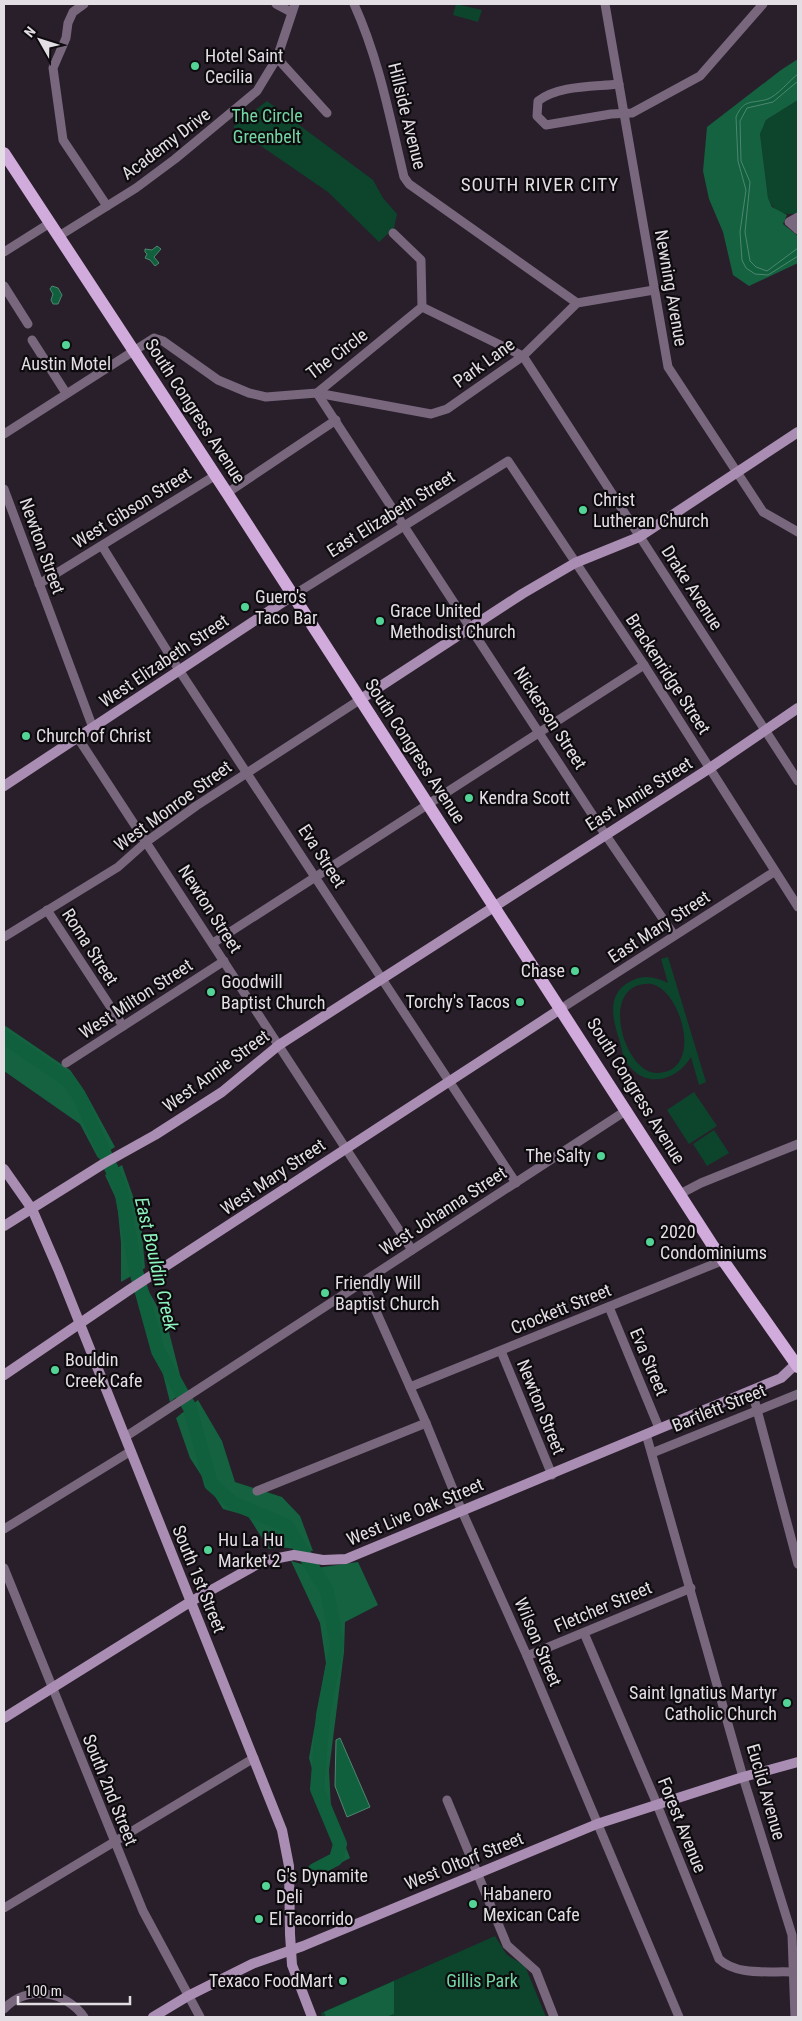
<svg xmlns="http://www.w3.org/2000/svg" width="802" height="2021" font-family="'Roboto Condensed',sans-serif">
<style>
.green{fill:#0d442c;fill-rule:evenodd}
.forest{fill:#146240}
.water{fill:#10603e;stroke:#4f8670}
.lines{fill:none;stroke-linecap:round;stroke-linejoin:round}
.river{stroke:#10603e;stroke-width:14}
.street{stroke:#79677e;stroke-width:9}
.secondary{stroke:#aa8db2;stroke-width:10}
.primary{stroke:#d1abdb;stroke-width:12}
.poi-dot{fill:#54d396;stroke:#0e0b0f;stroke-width:2}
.labels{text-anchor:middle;stroke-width:4.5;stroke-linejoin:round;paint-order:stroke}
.poi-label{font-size:18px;fill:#e3dde4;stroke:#0e0b0f;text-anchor:start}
.park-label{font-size:18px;fill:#72d7a3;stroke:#0e0b0f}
.street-label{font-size:18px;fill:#e3dde4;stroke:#0e0b0f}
.neighbourhood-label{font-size:19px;letter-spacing:1px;fill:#e3dde4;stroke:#0e0b0f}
.water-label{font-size:19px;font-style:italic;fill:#8ef3bd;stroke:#0e0b0f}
</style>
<rect width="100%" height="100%" fill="#281f2a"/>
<g class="green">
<path d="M 456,4 L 482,10 L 478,22 L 453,15 Z"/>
<path d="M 798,100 L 798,213 C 783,216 774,212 768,198 L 760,134 L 766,120 Z"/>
<path d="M 267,101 L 373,180 L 383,198 L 397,214 L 394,228 L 379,242 L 328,192 L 233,127 Z"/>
<path d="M 668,957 L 706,1082 L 699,1085 L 691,1057 C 678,1079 649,1089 630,1067 C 624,1060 622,1051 620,1042 C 613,1021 605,994 631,981 C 644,974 656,977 668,983 L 661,959 ZM 652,984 C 683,992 704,1074 656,1073 C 623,1072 597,980 652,984 Z"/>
<path d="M 694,1092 L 717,1126 L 689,1144 L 667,1110 Z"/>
<path d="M 714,1130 L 729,1153 L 707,1166 L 693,1144 Z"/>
<path d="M 495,1936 L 507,1955 L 525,1966 L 546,2017 L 322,2017 L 321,2013 Z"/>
</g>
<g class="forest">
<path d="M 798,59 L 798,100 L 766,120 L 760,134 L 768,198 L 772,207 L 787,215 L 783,224 L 798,236 L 798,263 L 749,286 L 733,275 L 723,232 L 709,199 L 703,171 L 707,127 L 781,70 Z"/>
<path d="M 4,1025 L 70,1070 L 84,1090 L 115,1147 L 98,1158 L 80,1124 L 4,1071 Z"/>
<path d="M 122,1165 L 141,1219 L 145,1268 L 121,1282 L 121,1243 L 117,1201 L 105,1175 Z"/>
<path d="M 148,1290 L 167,1324 L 184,1391 L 170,1402 L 152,1331 L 138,1300 Z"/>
<path d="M 198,1400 L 222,1441 L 235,1482 L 282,1497 L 300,1516 L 313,1551 L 279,1547 L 269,1549 L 248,1516 L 223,1509 L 190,1458 L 176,1418 Z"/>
<path d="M 291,1561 L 316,1568 L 358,1562 L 378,1605 L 345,1622 L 344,1652 L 329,1770 L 331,1808 L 350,1858 L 314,1877 L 317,1866 C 327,1861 338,1857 337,1844 L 315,1802 L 316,1783 L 309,1758 L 326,1663 L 320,1623 Z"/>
<path d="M 394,1981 L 394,2014 L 386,2017 L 326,2017 L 324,2012 Z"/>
</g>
<g class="water">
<path d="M 798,74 L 798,81 L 773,102 L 747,108 L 740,121 L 741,161 L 750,182 L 745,232 L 750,261 L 756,267 L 767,271 L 798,248 L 798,256 L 768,275 L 755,274 L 746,268 L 742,260 L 740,232 L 746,190 L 738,161 L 736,117 C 744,98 753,104 768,99 C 778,95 789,81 798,74 Z"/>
<path d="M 157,246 L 161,249 L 154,257 L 159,263 L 155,266 L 150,260 L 145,258 L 147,254 L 145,252 L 145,249 L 152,250 Z"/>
<path d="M 52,286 L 58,288 L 62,295 L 58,304 L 53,304 L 51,300 L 53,294 L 50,289 Z"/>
<path d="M 340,1738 L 370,1807 L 347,1817 L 335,1786 L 336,1740 Z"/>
</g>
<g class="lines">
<path class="river" d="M 4,1037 L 69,1081 L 80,1098 L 121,1190 L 136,1271 L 158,1351 L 190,1408 L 211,1484 L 233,1503 L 287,1526 L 327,1591 L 337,1644 L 323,1715 L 317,1789 L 340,1844 L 336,1859 L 315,1870 L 310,1876"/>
<g class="street">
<path d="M 84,4 L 73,12 L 68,23 L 66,38 L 53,68 L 63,140 L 107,206"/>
<path d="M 276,4 L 291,12"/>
<path d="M 354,4 C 379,59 390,118 404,177 L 409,184 L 577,303"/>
<path d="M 605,4 L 668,367 L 763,512 L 798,532"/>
<path d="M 277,58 L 327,113"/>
<path d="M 619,84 C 593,87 559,85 538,101 L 537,116 L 546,125 L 611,114 L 632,113 L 700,76 L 763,4"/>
<path d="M 798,217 L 789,222 L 798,230"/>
<path d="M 59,236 L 136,188 L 175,159 L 257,91 L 277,58 L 295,4"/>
<path d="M 4,252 L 50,223"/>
<path d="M 4,286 L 28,324"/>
<path d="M 422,307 L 523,356 L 798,781"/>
<path d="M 32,340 L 66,393"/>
<path d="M 317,393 L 605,834 L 674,935"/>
<path d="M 317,393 L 431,414 L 447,409 L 523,356 L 577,303 L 654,290"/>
<path d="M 4,434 L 154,338 L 163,341 L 218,380 L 249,393 L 266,397 L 317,393 L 422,307 L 421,260 L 393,233"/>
<path d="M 4,489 L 93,728"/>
<path d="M 227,493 L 336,420"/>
<path d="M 102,546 L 179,670 L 516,1183"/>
<path d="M 39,584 L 216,475"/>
<path d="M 292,596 L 508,461 L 644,665 L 798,907"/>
<path d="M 78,738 L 412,1250"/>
<path d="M 47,910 L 123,1026"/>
<path d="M 4,937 L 118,867 L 146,842 L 196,806 L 361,699"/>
<path d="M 213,943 L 644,665"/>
<path d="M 562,1008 L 774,872"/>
<path d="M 66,1063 L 224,961"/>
<path d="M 680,1194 L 701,1183 L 798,1144"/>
<path d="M 363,1282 L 426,1423 L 461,1509 L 527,1656 L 679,2017"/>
<path d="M 609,1307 L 659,1428"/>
<path d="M 501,1351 L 552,1475"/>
<path d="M 410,1387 L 724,1260"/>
<path d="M 752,1391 L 798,1564"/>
<path d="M 646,1434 L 743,1777 L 792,1935 L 795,2017"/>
<path d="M 125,1437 L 627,1110"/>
<path d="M 652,1453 L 798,1394"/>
<path d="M 257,1491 L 426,1423"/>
<path d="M 4,1529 L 131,1451"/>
<path d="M 4,1568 L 143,1911 L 200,2017"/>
<path d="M 584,1633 L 654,1797 L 719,1959 C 737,1976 768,1971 792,1972"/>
<path d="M 527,1656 L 691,1588"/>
<path d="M 447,1800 L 507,1945 L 536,1971 L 554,2017"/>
<path d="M 4,1908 L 254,1758"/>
<path d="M 4,2009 C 27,1984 66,1991 84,2017"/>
</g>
<g class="secondary">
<path d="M 361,699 L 522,594 L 575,563 L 639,537 L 798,432"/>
<path d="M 4,786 L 292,596"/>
<path d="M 4,1169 L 32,1209 L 58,1269 L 282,1830 L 289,1866 L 290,1934 L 292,1965 L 312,2017"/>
<path d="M 4,1226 L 103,1164 L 155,1135 L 222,1092 L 279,1045 L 710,768 L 798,708"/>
<path d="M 4,1375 L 129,1290 L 562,1008"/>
<path d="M 4,1718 L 190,1602 L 263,1561 L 294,1555 L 323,1560 L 346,1559 L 781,1378 L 798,1362"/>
<path d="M 153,2017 L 188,1996 L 252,1964 L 303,1946 L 597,1824 L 743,1777 L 798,1762"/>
</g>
<path class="primary" d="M 4,153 L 227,493 L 713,1246 L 798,1367"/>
</g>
<g class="poi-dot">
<circle cx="195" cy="66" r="5"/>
<circle cx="66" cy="345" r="5"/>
<circle cx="583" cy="510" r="5"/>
<circle cx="245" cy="607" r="5"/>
<circle cx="380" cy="621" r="5"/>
<circle cx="26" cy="736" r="5"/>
<circle cx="469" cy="798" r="5"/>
<circle cx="575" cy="971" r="5"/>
<circle cx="211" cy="992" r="5"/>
<circle cx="520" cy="1002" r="5"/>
<circle cx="601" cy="1156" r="5"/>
<circle cx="650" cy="1242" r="5"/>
<circle cx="325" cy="1293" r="5"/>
<circle cx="55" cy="1370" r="5"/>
<circle cx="208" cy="1550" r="5"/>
<circle cx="787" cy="1703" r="5"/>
<circle cx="266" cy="1886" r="5"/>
<circle cx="473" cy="1904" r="5"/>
<circle cx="259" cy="1919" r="5"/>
<circle cx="343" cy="1981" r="5"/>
</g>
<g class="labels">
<g class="poi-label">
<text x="205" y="62">Hotel Saint<tspan x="205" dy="21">Cecilia</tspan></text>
<text x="66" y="370" text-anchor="middle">Austin Motel</text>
<text x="593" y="506">Christ<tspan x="593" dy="21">Lutheran Church</tspan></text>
<text x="255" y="603">Guero's<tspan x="255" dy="21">Taco Bar</tspan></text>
<text x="390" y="617">Grace United<tspan x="390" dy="21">Methodist Church</tspan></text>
<text x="36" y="742">Church of Christ</text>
<text x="479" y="804">Kendra Scott</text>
<text x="565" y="977" text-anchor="end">Chase</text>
<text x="221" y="988">Goodwill<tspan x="221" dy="21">Baptist Church</tspan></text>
<text x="510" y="1008" text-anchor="end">Torchy's Tacos</text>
<text x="591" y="1162" text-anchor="end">The Salty</text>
<text x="660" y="1238">2020<tspan x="660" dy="21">Condominiums</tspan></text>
<text x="335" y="1289">Friendly Will<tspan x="335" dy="21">Baptist Church</tspan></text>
<text x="65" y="1366">Bouldin<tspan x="65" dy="21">Creek Cafe</tspan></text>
<text x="218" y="1546">Hu La Hu<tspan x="218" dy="21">Market 2</tspan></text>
<text x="777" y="1699" text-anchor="end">Saint Ignatius Martyr<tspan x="777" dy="21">Catholic Church</tspan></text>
<text x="276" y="1882">G's Dynamite<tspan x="276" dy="21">Deli</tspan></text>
<text x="483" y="1900">Habanero<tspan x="483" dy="21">Mexican Cafe</tspan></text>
<text x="269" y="1925">El Tacorrido</text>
<text x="333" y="1987" text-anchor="end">Texaco FoodMart</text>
</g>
<g class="park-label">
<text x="267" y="122">The Circle<tspan x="267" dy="21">Greenbelt</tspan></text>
<text x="482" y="1987">Gillis Park</text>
</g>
<g class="street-label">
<text transform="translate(407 116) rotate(76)" y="6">Hillside Avenue</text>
<text transform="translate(166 144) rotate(-37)" y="6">Academy Drive</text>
<text transform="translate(671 288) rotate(80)" y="6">Newning Avenue</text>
<text transform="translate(337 354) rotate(-37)" y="6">The Circle</text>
<text transform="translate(484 363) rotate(-36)" y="6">Park Lane</text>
<text transform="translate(195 411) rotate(57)" y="6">South Congress Avenue</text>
<text transform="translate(132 508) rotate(-32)" y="6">West Gibson Street</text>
<text transform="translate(391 514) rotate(-32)" y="6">East Elizabeth Street</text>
<text transform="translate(42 546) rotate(70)" y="6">Newton Street</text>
<text transform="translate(692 588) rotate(57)" y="6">Drake Avenue</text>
<text transform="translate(164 661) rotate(-34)" y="6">West Elizabeth Street</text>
<text transform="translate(668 674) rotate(57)" y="6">Brackenridge Street</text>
<text transform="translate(550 718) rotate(57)" y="6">Nickerson Street</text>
<text transform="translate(415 751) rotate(57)" y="6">South Congress Avenue</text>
<text transform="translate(639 794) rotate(-32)" y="6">East Annie Street</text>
<text transform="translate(173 806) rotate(-36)" y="6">West Monroe Street</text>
<text transform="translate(322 856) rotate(57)" y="6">Eva Street</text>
<text transform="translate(210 909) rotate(57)" y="6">Newton Street</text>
<text transform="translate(659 927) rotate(-33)" y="6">East Mary Street</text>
<text transform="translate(90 947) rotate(57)" y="6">Roma Street</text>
<text transform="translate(136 999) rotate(-33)" y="6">West Milton Street</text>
<text transform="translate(216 1071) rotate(-36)" y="6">West Annie Street</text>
<text transform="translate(636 1091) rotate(58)" y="6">South Congress Avenue</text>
<text transform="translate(273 1177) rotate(-34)" y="6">West Mary Street</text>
<text transform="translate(443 1211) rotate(-33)" y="6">West Johanna Street</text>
<text transform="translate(561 1309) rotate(-22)" y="6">Crockett Street</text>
<text transform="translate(649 1362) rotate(67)" y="6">Eva Street</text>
<text transform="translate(541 1407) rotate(68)" y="6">Newton Street</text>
<text transform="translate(719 1408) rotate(-22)" y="6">Bartlett Street</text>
<text transform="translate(415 1512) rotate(-23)" y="6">West Live Oak Street</text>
<text transform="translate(199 1579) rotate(68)" y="6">South 1st Street</text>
<text transform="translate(603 1607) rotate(-23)" y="6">Fletcher Street</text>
<text transform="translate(538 1642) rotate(67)" y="6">Wilson Street</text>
<text transform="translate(110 1790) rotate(68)" y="6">South 2nd Street</text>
<text transform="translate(766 1792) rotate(74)" y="6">Euclid Avenue</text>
<text transform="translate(682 1825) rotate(68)" y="6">Forest Avenue</text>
<text transform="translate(464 1861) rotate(-22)" y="6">West Oltorf Street</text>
</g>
<g class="neighbourhood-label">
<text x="540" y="191">SOUTH RIVER CITY</text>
</g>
<g class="water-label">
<text transform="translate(157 1264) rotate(77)" y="7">East Bouldin Creek</text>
</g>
</g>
<rect width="802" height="2021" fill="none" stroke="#e3dde4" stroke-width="10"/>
<g transform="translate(40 40) rotate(309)" stroke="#0e0b0f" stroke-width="4" paint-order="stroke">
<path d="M0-4L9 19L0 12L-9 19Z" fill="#e3dde4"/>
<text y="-8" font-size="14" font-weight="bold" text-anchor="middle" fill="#e3dde4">N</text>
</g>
<path d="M18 1996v8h112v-8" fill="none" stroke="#e3dde4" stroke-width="2.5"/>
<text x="25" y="1996" font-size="15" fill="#e3dde4" stroke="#0e0b0f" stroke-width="4" paint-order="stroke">100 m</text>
</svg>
